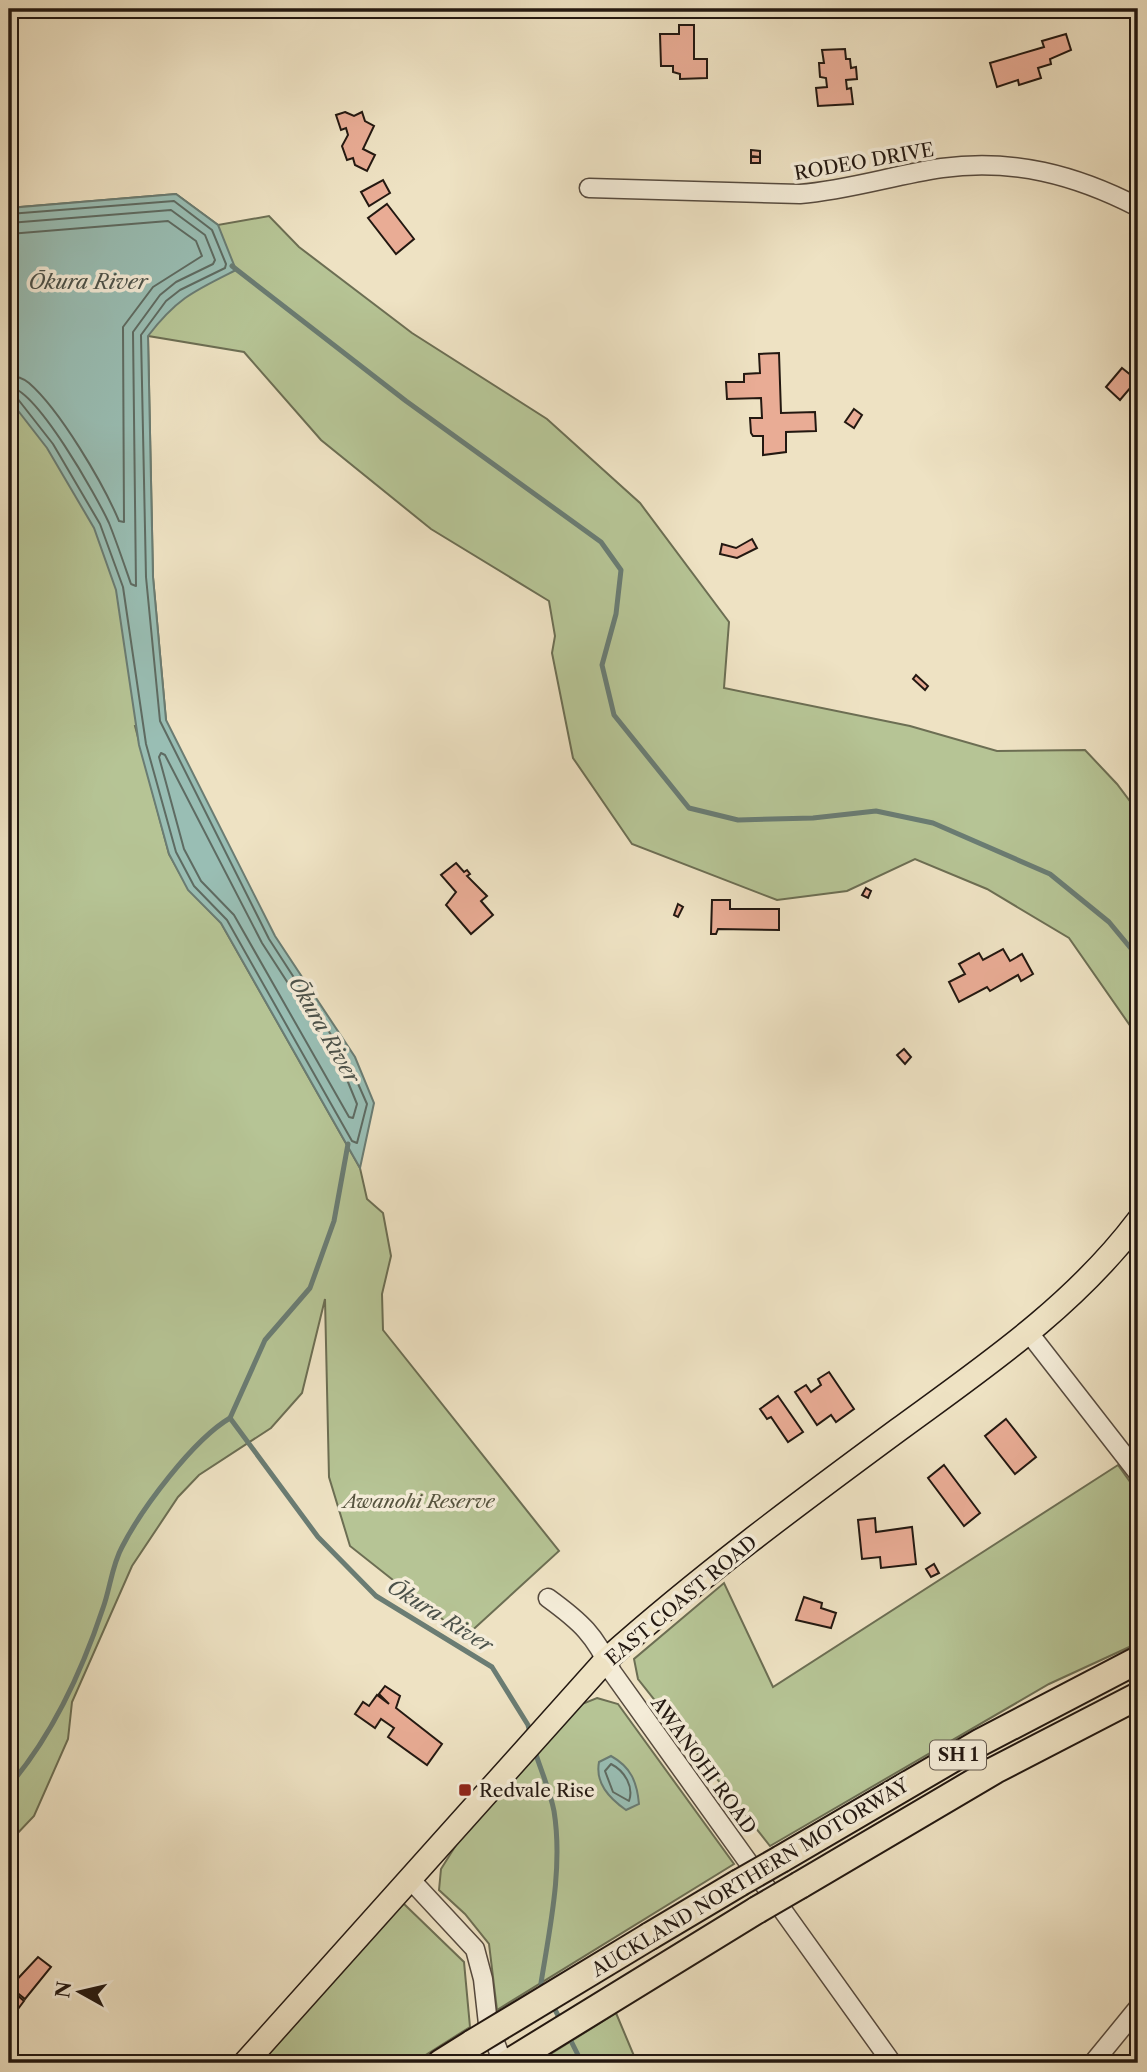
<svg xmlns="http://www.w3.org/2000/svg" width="1147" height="2072" font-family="'Libre Caslon Text',serif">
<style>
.green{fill:#b6c495;stroke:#6c6e53;stroke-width:2}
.water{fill:#99beb4;stroke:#6a7c73;stroke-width:2}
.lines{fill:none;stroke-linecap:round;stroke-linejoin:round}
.shore{stroke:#5e6b62;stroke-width:2}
.stream{stroke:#6a7c73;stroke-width:5}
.building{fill:#e9ac95;stroke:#231811;stroke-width:2}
.minor-casing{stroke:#564a3e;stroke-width:21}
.major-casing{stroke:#231811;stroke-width:26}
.highway-casing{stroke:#231811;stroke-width:30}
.minor{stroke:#f4ecd8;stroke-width:18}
.major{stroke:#eee2c3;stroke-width:23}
.highway{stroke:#eee2c3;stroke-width:26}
.highway-bridge-casing{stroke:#231811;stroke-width:30;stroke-linecap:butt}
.highway-bridge{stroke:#eee2c3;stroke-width:26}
.poi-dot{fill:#8f2418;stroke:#f4ecd8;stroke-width:2.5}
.labels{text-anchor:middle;stroke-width:7;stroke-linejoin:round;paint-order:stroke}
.shield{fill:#f4ecd8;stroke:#62584d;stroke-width:2}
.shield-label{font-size:18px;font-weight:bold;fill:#231811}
.street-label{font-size:19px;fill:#231811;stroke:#f4ecd8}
.park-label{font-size:19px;font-style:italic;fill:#56543f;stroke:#f4ecd8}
.poi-label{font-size:19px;fill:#231811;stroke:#f4ecd8;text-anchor:start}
.water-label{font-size:21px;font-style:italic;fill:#4c524a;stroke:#f4ecd8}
</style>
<rect width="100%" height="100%" fill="#eee2c3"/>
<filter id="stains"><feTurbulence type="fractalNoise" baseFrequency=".00286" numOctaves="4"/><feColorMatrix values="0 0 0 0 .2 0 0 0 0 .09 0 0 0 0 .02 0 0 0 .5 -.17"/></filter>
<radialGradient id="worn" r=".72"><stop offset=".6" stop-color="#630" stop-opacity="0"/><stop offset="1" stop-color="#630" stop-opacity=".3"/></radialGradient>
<g class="green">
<path d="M 176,194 L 218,225 L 269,216 L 299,247 L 412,333 L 547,419 L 640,503 L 729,622 L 724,688 L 910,726 L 997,751 L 1085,750 L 1117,784 L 1138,812 L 1138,1037 L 1069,938 L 987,889 L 915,859 L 847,891 L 777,900 L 632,844 L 573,758 L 552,653 L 555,636 L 549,601 L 431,529 L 321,440 L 244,352 L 148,336 L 153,577 L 166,720 L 135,726 L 169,854 L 189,890 L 221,923 L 360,1168 L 367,1199 L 383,1213 L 391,1256 L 382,1294 L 383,1330 L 559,1551 L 465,1637 L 350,1546 L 329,1477 L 325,1299 L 302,1393 L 271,1428 L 199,1475 L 178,1497 L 132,1566 L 72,1702 L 68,1739 L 34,1816 L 13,1838 L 9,1851 L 9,208 Z"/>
<path d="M 1118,1465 L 1138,1493 L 1138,1643 L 1049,1684 L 770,1846 L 638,1679 L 634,1659 L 724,1583 L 773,1687 Z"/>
<path d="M 597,1698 L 618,1704 L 734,1864 L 497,2010 L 489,1944 L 465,1914 L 439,1890 L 441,1869 L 463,1834 L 582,1704 Z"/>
<path d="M 403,1903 L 464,1962 L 470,2027 L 413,2063 L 259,2063 Z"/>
<path d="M 616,2013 L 637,2063 L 549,2063 L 549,2055 Z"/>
</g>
<g class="water">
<path d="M 176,194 L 218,225 L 236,270 C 194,291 177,298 148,336 L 153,577 L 166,720 L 275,936 L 355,1057 L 374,1103 L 360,1168 L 221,923 L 188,890 L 169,854 L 139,745 L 116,590 L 94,528 L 47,448 L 9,399 L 9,208 Z"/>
<path d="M 611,1756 C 631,1767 637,1782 639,1804 L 626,1810 C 609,1798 595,1783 599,1762 Z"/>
</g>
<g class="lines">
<g class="shore">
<path d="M 9,214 L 174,201 L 212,230 L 226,264 L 225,268 L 180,290 L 166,301 L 141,335 L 146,577 L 160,721 L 269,939 L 348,1061 L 367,1104 L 357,1143 L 352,1141 L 227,920 L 194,886 L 176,852 L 146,744 L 123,587 L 100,524 L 53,444 L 17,398 L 9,396"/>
<path d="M 9,223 L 171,210 L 205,235 L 215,260 L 213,264 L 176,282 L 160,295 L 133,332 L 136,586 L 131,584 C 124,564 117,543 109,523 C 97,497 36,388 9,387"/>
<path d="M 9,234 L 168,221 L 196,241 L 202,256 L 153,287 L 123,327 L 124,522 L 119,521 C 103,483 60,410 29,383 C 23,378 16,376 9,376"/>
<path d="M 161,753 L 165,755 L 262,943 L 341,1065 L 357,1104 L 353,1118 L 349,1117 L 234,915 L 201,881 L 184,849 L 159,757 Z"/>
<path d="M 611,1764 C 625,1771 634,1787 629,1801 L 613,1792 L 605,1771 Z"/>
</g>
<g class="stream">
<path d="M 232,266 L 406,401 L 601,542 L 621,570 L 616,614 L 602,665 L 614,715 L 689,808 L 738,820 L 813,818 L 876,811 L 933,823 L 1050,874 L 1109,922 L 1138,957"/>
<path d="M 348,1144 L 334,1221 L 310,1288 L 265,1340 L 230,1418 L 318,1537 L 376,1596 L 492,1667 L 528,1725 L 531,1736"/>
<path d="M 534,1748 C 540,1769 550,1790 554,1811 C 563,1867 550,1927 541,1983 L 545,1992"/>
<path d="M 9,1786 C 52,1736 82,1671 103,1608 C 110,1589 112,1565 122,1547 C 142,1508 193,1440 230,1418"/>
<path d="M 552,2004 L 562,2023"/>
<path d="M 568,2035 L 582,2063"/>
</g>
</g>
<g class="building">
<path d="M 679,25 L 694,25 L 694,59 L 707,59 L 707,78 L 680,79 L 680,74 L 673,72 L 673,66 L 661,66 L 660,34 L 679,34 Z"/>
<path d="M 1066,34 L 1071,50 L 1050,59 L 1051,64 L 1038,68 L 1041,78 L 1019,85 L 1018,80 L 997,87 L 990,63 L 1044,47 L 1042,41 Z"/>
<path d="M 845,49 L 846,59 L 850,59 L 851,68 L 856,67 L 857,79 L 846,80 L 847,89 L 851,88 L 853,104 L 818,106 L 816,88 L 827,87 L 826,78 L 820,77 L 819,63 L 824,63 L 822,50 Z"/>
<path d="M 345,112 L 354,116 L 362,112 L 365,121 L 374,126 L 363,149 L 375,155 L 367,171 L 355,165 L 353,158 L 347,160 L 342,146 L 348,135 L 346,128 L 341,130 L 336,115 Z"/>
<path d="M 751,150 L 760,151 L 760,157 L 751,156 Z"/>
<rect x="751" y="157" width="9" height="6"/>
<path d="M 383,180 L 390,193 L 369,206 L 361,192 Z"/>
<path d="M 387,204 L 414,239 L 396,254 L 368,218 Z"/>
<path d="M 779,353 L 781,413 L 815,412 L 816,431 L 786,432 L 786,452 L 763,455 L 763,436 L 753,436 L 751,433 L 750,418 L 762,418 L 761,398 L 727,399 L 726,382 L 744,382 L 744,374 L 760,373 L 759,354 Z"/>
<path d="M 1122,368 L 1137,380 L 1120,400 L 1106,387 Z"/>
<path d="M 854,409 L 862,415 L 854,428 L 845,422 Z"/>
<path d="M 752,539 L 757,548 L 737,558 L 720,554 L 722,544 L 736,548 Z"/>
<path d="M 916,675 L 928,686 L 925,690 L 913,679 Z"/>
<path d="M 456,863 L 464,872 L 467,870 L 470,874 L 467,876 L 487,896 L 481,901 L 493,915 L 471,934 L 446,905 L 456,892 L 441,875 Z"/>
<path d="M 866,888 L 871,891 L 868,898 L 862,895 Z"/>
<path d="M 712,900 L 730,900 L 730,909 L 779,909 L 779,930 L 718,929 L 716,934 L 711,934 Z"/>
<path d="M 678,904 L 683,907 L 678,917 L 674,915 Z"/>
<path d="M 1003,949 L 1010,961 L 1022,954 L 1033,974 L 1021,981 L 1018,975 L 990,991 L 987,987 L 959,1002 L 949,982 L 965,974 L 959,964 L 979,953 L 983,960 Z"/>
<path d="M 904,1049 L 911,1057 L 905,1064 L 897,1055 Z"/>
<path d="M 829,1372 L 854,1409 L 836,1422 L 831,1415 L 817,1425 L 795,1392 L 806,1385 L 811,1392 L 821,1385 L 818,1379 Z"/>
<path d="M 778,1396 L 803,1432 L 788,1442 L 771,1417 L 767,1419 L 760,1409 Z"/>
<path d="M 1006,1419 L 1036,1457 L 1015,1474 L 985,1436 Z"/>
<path d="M 944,1465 L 980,1513 L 964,1526 L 928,1478 Z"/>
<path d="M 875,1518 L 876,1532 L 912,1527 L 916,1564 L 881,1568 L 880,1557 L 862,1559 L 858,1520 Z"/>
<path d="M 934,1564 L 939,1573 L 931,1577 L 926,1569 Z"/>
<path d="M 804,1597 L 822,1603 L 821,1608 L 836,1613 L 831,1628 L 796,1620 Z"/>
<path d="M 385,1686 L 400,1696 L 396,1708 L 442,1744 L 427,1765 L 388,1737 L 394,1728 L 381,1719 L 375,1728 L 355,1714 L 363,1702 L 369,1706 L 377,1695 L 389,1704 L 379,1694 Z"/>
<path d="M 38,1957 L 51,1967 L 25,1999 L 10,1987 Z"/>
<path d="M 9,1988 L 24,2001 L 9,2021 Z"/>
</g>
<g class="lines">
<g class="minor-casing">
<g id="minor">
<path d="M 589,188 L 800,194 C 849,190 894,175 942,168 C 1012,158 1076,175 1138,207"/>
<path d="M 1029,1333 L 1138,1473"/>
<path d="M 548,1598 C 581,1622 595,1635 612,1672 L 892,2063"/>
<path d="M 409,1878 L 475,1949 L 483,1979 L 488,2024 L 503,2063"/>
<path d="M 1093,2063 L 1138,2008"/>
</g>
</g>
<g class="major-casing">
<path id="major" d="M 245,2063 L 606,1660 C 699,1577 799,1503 898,1430 C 984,1367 1073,1307 1138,1221"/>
</g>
<g class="highway-casing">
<g id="highway">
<path d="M 781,1859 L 981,1742 L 1138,1660"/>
<path d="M 800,1885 L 995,1770 L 1138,1696"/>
<path d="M 650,1936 L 739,1883"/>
<path d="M 441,2063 L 473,2043"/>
<path d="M 508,2063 L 757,1910"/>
</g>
</g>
<use href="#minor" class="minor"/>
<use href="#major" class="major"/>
<use href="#highway" class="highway"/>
<g class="highway-bridge-casing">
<g id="highway-bridge">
<path d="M 739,1883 L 781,1859"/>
<path d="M 757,1910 L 800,1885"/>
<path d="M 473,2043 L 650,1936"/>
</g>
</g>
<use href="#highway-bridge" class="highway-bridge"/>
</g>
<rect class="poi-dot" x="458" y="1783" width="14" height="14" rx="3.5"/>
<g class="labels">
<rect class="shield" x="930" y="1740.5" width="56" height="29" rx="5"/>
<g class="shield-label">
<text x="958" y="1761">SH 1</text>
</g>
<g class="street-label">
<text transform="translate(864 161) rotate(-10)" y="7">RODEO DRIVE</text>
<text transform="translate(681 1600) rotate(-40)" y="7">EAST COAST ROAD</text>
<text transform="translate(704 1765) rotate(54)" y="7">AWANOHI ROAD</text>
<text transform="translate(750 1877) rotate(-31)" y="7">AUCKLAND NORTHERN MOTORWAY</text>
</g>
<g class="park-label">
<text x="419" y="1508">Awanohi Reserve</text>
</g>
<g class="poi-label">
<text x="479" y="1797">Redvale Rise</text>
</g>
<g class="water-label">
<text x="88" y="289">Ōkura River</text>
<text transform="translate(324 1030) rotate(60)" y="7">Ōkura River</text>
<text transform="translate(440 1616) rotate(32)" y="7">Ōkura River</text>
</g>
</g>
<rect width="1147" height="2072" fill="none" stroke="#eee2c3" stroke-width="35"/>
<rect x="10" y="10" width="1126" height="2051" fill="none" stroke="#231811" stroke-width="3.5"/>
<rect x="18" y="18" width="1112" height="2037" fill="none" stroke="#231811" stroke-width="2"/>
<g transform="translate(80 1992) rotate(278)" stroke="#f4ecd8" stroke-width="5" paint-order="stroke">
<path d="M0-5L12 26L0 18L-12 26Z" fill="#231811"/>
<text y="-10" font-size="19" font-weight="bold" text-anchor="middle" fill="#231811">N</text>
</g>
<rect width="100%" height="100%" filter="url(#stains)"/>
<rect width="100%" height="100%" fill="url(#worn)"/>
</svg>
